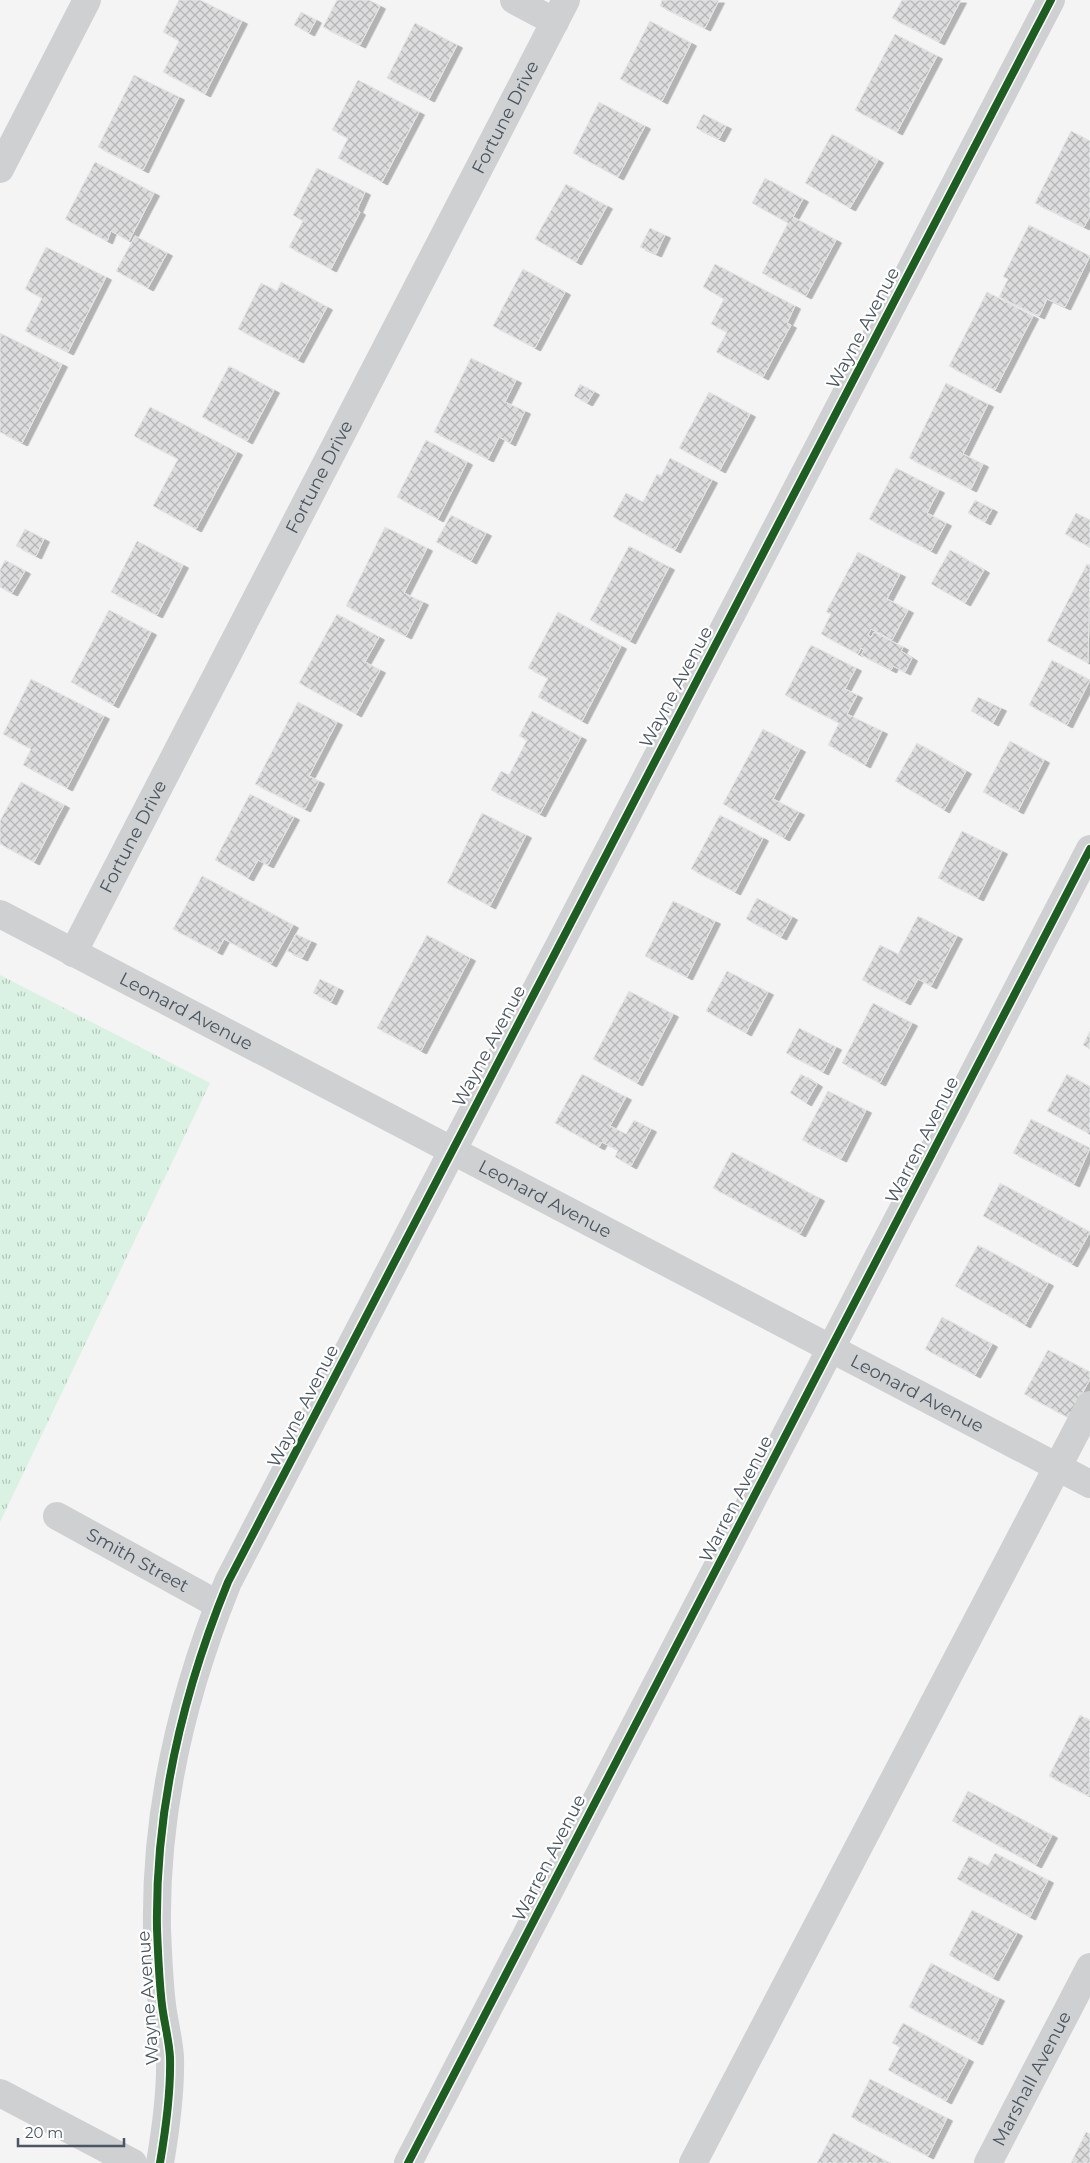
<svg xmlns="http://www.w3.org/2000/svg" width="1090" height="2163" font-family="Montserrat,sans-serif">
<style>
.grass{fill:url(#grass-tufts)}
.building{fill:url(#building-cross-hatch);stroke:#e5e6e7;filter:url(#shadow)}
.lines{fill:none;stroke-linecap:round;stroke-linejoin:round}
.minor{stroke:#ced0d2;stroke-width:28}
.cycleway-casing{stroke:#fff;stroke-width:11}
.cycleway{stroke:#1b5e20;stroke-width:8}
.labels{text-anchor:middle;stroke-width:4.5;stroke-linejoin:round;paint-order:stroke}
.street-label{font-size:18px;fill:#4a5661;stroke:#fff}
</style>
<defs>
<pattern id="grass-tufts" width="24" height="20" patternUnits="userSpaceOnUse" patternTransform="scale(1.25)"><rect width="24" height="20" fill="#d9f2e3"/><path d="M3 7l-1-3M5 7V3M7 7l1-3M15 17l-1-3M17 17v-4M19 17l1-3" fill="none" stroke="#b2c7bb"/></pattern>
<pattern id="building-cross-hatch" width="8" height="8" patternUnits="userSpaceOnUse" patternTransform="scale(1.25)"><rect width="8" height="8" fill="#ddddde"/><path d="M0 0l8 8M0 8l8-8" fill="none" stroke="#b5b6b7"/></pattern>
<filter id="shadow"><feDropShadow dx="5.5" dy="3" stdDeviation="0" flood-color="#0004"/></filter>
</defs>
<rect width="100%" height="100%" fill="#f4f4f4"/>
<path class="grass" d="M 0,975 L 210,1083 L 0,1522 Z"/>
<g class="building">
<path d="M 179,0 L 200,0 L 242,21 L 205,94 L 163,72 L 179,41 L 163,32 Z"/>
<path d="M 337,0 L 369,0 L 380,6 L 360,45 L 323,27 Z"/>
<path d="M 662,0 L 719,0 L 705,28 L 660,6 Z"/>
<path d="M 902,0 L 961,0 L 939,42 L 892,18 Z"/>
<path d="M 301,12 L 316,20 L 309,33 L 294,25 Z"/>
<path d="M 650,21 L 691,43 L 662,101 L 620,79 Z"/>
<path d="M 415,23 L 457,45 L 429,99 L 387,78 Z"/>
<path d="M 895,34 L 937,56 L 897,132 L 855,110 Z"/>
<path d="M 134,75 L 179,97 L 143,170 L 98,147 Z"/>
<path d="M 358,80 L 419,112 L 382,182 L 338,158 L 348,138 L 332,130 Z"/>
<path d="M 599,102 L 645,126 L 618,177 L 573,153 Z"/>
<path d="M 703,114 L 726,126 L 719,139 L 696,128 Z"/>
<path d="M 1071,131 L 1090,141 L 1090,216 L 1084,227 L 1035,203 Z"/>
<path d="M 832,134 L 878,160 L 850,208 L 805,183 Z"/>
<path d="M 95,162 L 154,193 L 129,241 L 111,231 L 107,241 L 65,219 Z"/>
<path d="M 317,168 L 365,192 L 357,210 L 360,212 L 331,269 L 289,247 L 303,221 L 293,215 Z"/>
<path d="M 765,178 L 803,199 L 793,217 L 836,240 L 806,296 L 762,273 L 788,223 L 752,203 Z"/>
<path d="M 566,184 L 607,206 L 576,262 L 535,239 Z"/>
<path d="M 1029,225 L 1090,256 L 1065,307 L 1047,299 L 1039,316 L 999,297 L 1008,279 L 1003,277 Z"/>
<path d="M 650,228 L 665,235 L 656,254 L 640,247 Z"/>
<path d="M 135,236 L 167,253 L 148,288 L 116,271 Z"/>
<path d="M 46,247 L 106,277 L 68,352 L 25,331 L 42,298 L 25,289 Z"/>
<path d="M 715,264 L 795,306 L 787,323 L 791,325 L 763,377 L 716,352 L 727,332 L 711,324 L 724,299 L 703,287 Z"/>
<path d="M 523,269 L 565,292 L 535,348 L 493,326 Z"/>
<path d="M 281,282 L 327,307 L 298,360 L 238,329 L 261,283 L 277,291 Z"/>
<path d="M 987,292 L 1033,316 L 995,390 L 949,366 Z"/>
<path d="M 0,333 L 62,364 L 22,443 L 0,432 Z"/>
<path d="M 471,358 L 516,380 L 505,402 L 525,411 L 510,443 L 499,437 L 488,459 L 434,432 Z"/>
<path d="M 229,366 L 274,390 L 247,441 L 202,417 Z"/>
<path d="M 946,383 L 988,404 L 963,454 L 983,464 L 971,489 L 909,458 Z"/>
<path d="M 580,384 L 594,392 L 587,403 L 574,396 Z"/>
<path d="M 709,392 L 750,414 L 720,470 L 679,448 Z"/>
<path d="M 150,407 L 237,452 L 196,529 L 153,506 L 178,459 L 134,436 Z"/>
<path d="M 426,440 L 467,462 L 438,519 L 397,497 Z"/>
<path d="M 670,458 L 712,480 L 675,550 L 613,517 L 626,493 L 643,502 L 657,474 L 661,476 Z"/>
<path d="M 896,468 L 939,490 L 927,513 L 946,523 L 931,551 L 869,519 Z"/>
<path d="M 975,500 L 992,509 L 985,522 L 968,513 Z"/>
<path d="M 1076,513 L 1090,520 L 1090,547 L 1065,534 Z"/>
<path d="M 451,515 L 486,533 L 471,561 L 436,542 Z"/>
<path d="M 385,527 L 427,548 L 404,593 L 423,602 L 406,636 L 346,606 Z"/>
<path d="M 25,529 L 44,539 L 36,556 L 16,546 Z"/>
<path d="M 137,541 L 183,565 L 157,615 L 111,592 Z"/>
<path d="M 629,546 L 669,567 L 630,641 L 590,620 Z"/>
<path d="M 950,550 L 984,570 L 965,603 L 931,584 Z"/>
<path d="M 858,552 L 900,574 L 887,599 L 908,610 L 892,640 L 871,629 L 868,635 L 871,637 L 874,632 L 903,647 L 901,651 L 912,658 L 905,672 L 893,666 L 891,670 L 861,655 L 864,650 L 861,648 L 858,654 L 821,634 L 831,614 L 826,612 Z"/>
<path d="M 5,560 L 25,571 L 12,593 L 0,587 L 0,570 Z"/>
<path d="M 1087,564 L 1090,565 L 1088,663 L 1047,641 Z"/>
<path d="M 109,610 L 151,632 L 113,705 L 71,682 Z"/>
<path d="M 558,612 L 621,646 L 582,721 L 538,697 L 548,678 L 528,668 Z"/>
<path d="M 337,614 L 379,637 L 365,662 L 380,670 L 356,714 L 299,683 Z"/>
<path d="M 811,645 L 856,668 L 845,689 L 857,695 L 847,714 L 882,731 L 865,765 L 828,745 L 839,723 L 785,695 Z"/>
<path d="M 1052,660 L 1090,680 L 1067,725 L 1029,705 Z"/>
<path d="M 31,679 L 104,716 L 67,788 L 23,765 L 31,749 L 3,734 Z"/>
<path d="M 978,697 L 1001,708 L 993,723 L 971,711 Z"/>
<path d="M 298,702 L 337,722 L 309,776 L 319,781 L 305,809 L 255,784 Z"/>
<path d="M 532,711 L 581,737 L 540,814 L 491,790 L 501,771 L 509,775 L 527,740 L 519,736 Z"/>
<path d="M 763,729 L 800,749 L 773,799 L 799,812 L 784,838 L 723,804 Z"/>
<path d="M 1010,741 L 1044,760 L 1018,811 L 983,792 Z"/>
<path d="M 917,743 L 966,771 L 944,810 L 895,781 Z"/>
<path d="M 21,782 L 64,805 L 34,862 L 0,844 L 0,821 Z"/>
<path d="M 250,794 L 294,817 L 268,865 L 258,860 L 248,878 L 215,860 Z"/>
<path d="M 482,813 L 526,835 L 490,906 L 447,883 Z"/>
<path d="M 720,815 L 763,838 L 735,892 L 691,869 Z"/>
<path d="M 962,831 L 1002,851 L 978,898 L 938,878 Z"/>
<path d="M 202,876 L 293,925 L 271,964 L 224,939 L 217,952 L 173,929 Z"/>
<path d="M 757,898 L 792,917 L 781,937 L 746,919 Z"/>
<path d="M 673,901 L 715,921 L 687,977 L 645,956 Z"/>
<path d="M 918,916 L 957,936 L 931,986 L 918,979 L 905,1002 L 862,980 L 880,945 L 898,954 Z"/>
<path d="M 296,934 L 311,941 L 302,958 L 287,951 Z"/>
<path d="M 427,935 L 470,958 L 421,1051 L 377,1028 Z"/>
<path d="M 727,971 L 768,992 L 746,1033 L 706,1011 Z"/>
<path d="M 320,979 L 338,988 L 331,1002 L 313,993 Z"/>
<path d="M 629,991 L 673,1014 L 637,1083 L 593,1059 Z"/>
<path d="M 873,1003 L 912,1023 L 880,1083 L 842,1063 Z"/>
<path d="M 799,1028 L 836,1047 L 823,1072 L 786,1053 Z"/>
<path d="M 1090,1031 L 1090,1049 L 1083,1045 Z"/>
<path d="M 582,1074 L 626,1097 L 610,1126 L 626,1134 L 634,1120 L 651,1129 L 631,1166 L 615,1157 L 618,1150 L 602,1142 L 599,1147 L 555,1123 Z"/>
<path d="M 801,1074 L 817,1084 L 806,1103 L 790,1093 Z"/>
<path d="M 1067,1074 L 1090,1087 L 1090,1130 L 1088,1133 L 1047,1111 Z"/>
<path d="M 828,1091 L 866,1110 L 841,1159 L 802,1140 Z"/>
<path d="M 1031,1119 L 1090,1148 L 1074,1184 L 1013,1153 Z"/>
<path d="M 732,1152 L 819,1198 L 800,1234 L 713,1188 Z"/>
<path d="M 1000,1183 L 1090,1232 L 1072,1264 L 983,1216 Z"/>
<path d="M 978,1245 L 1048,1283 L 1025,1325 L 955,1286 Z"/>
<path d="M 942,1317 L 992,1344 L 975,1375 L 925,1349 Z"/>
<path d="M 1048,1350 L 1090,1372 L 1090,1379 L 1069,1418 L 1024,1394 Z"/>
<path d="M 1080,1715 L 1090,1721 L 1089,1796 L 1049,1776 Z"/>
<path d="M 968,1791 L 1052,1835 L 1036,1865 L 952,1821 Z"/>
<path d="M 995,1853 L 1048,1880 L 1030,1917 L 957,1879 L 969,1856 L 988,1866 Z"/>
<path d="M 972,1910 L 1017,1933 L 993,1978 L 949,1955 Z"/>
<path d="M 931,1963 L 999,1998 L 977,2042 L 909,2007 Z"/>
<path d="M 903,2023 L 968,2059 L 946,2101 L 888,2070 L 900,2047 L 892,2043 Z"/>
<path d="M 870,2079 L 947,2118 L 928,2156 L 851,2117 Z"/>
<path d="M 1086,2132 L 1090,2134 L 1090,2163 L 1071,2163 Z"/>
<path d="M 833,2133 L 890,2163 L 817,2163 Z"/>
</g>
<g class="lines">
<g class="minor">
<path d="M 514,0 L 555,22"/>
<path d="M 0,169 L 87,0"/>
<path id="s1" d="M 0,914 L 1090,1484"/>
<path id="s2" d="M 73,953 L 566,0"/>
<path id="s3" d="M 57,1516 L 219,1605"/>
<path d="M 0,2093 L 133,2163"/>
<path d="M 160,2163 C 166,2128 171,2093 170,2057 C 169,2040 164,2022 162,2005 C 159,1980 158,1954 157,1929 C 155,1810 183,1692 228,1582 L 1051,0"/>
<path d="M 408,2163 L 1090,849"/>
<path d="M 693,2163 L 1090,1405"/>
<path id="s4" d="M 988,2163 L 1090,1967"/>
</g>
<g class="cycleway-casing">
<g id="cycleway">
<path d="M 160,2163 C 166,2128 171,2093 170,2057 C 169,2040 164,2022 162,2005 C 159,1980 158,1954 157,1929 C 155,1810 183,1692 228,1582 L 1051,0"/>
<path d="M 408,2163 L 1090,849"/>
</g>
</g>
<use href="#cycleway" class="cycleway"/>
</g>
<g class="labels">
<g class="street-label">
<text dy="6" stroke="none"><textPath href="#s2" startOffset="941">Fortune Drive</textPath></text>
<text transform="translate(863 328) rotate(-62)" y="6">Wayne Avenue</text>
<text dy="6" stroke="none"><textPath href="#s2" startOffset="536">Fortune Drive</textPath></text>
<text transform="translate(676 687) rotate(-62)" y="6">Wayne Avenue</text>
<text dy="6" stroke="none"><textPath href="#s2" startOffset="131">Fortune Drive</textPath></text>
<text dy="6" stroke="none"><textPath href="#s1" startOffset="210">Leonard Avenue</textPath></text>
<text transform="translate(489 1046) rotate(-62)" y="6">Wayne Avenue</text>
<text transform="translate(922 1140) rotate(-63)" y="6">Warren Avenue</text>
<text dy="6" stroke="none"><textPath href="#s1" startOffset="615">Leonard Avenue</textPath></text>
<text dy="6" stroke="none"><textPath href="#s1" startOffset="1035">Leonard Avenue</textPath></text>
<text transform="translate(303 1406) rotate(-63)" y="6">Wayne Avenue</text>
<text transform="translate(736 1499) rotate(-63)" y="6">Warren Avenue</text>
<text dy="6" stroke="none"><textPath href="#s3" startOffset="92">Smith Street</textPath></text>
<text transform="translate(549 1858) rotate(-63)" y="6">Warren Avenue</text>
<text transform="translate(148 1998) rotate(-94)" y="6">Wayne Avenue</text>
<text dy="6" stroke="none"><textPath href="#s4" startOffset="95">Marshall Avenue</textPath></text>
</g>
</g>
<path d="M18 2138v8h106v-8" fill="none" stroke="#4a5661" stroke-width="2.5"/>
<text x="25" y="2138" font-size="15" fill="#4a5661" stroke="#ffffff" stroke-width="4" paint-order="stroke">20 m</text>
</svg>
